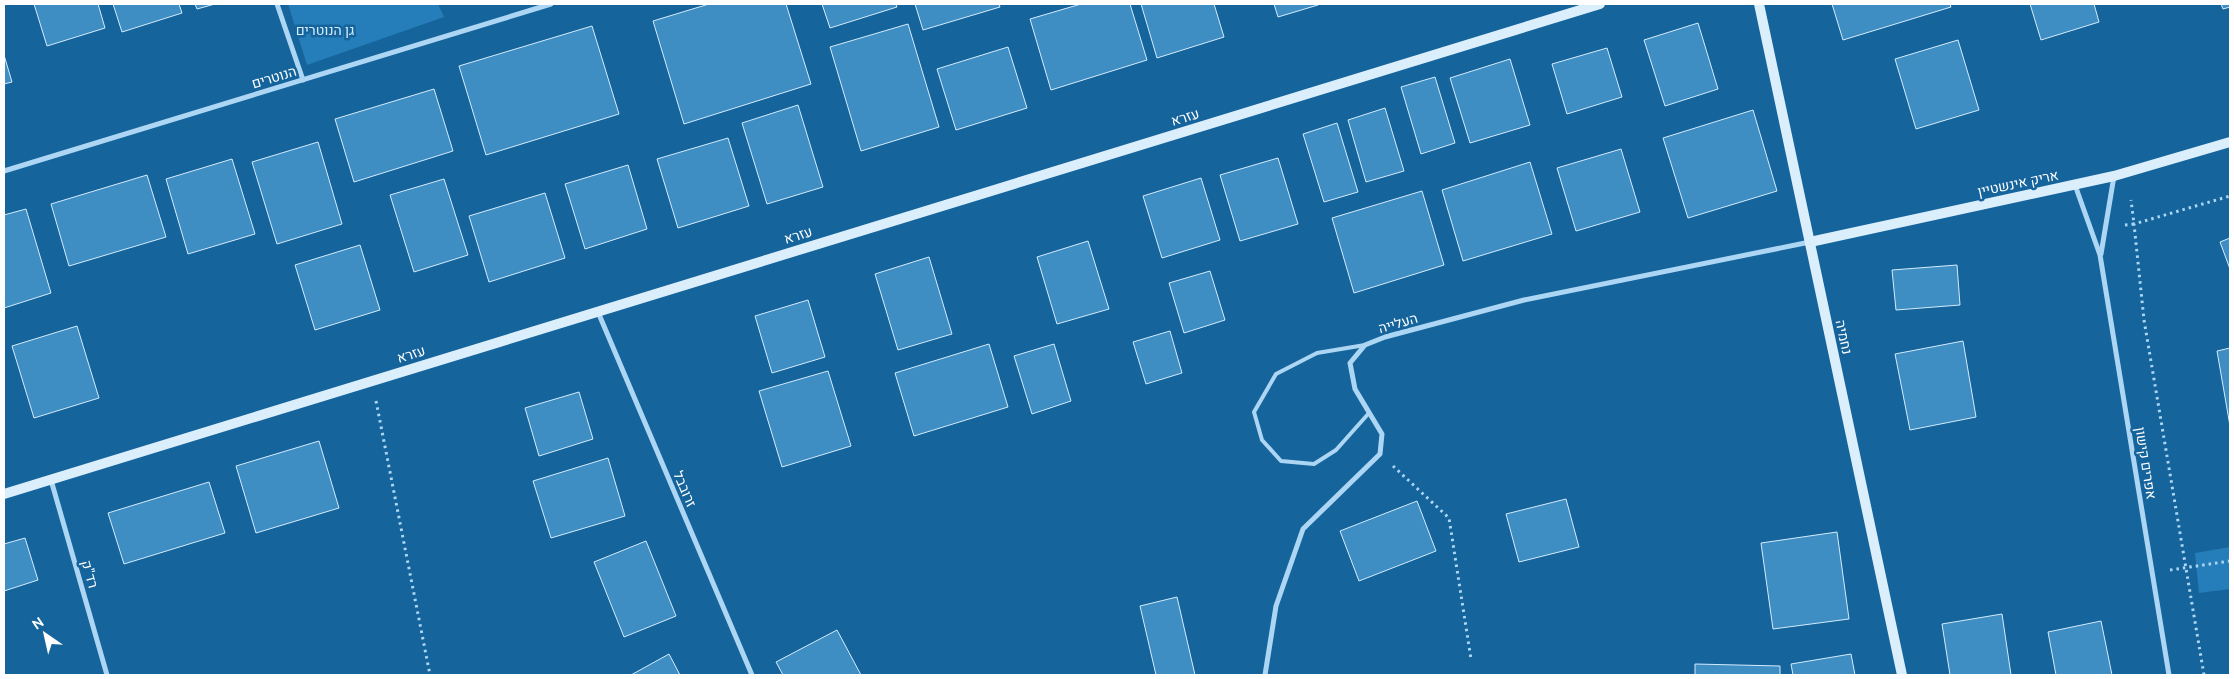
<svg xmlns="http://www.w3.org/2000/svg" width="2234" height="679" font-family="Ubuntu,Heebo,sans-serif">
<style>
.green{fill:#257db9}
.building{fill:#3e8dc3;stroke:#d4ecfd}
.lines{fill:none;stroke-linecap:round;stroke-linejoin:round}
.path{stroke:#acd6f3;stroke-width:3;stroke-dasharray:2.5 4;stroke-linecap:butt}
.lane{stroke:#acd6f3;stroke-width:4}
.street{stroke:#acd6f3;stroke-width:5}
.secondary{stroke:#dbeefc;stroke-width:10}
.labels{text-anchor:middle;stroke-width:5;stroke-linejoin:round;paint-order:stroke}
.park-label{font-size:14px;fill:#d4ecfd;stroke:#15649c}
.street-label{font-size:14px;fill:#fff;stroke:#15649c}
</style>
<rect width="100%" height="100%" fill="#15649c"/>
<g class="green">
<path d="M 288,4 L 438,4 L 444,17 L 307,65 Z"/>
<path d="M 2230,547 L 2230,589 L 2199,593 L 2195,553 Z"/>
</g>
<g class="building">
<path d="M 34,4 L 98,4 L 105,28 L 47,46 Z"/>
<path d="M 113,4 L 179,4 L 182,13 L 122,32 Z"/>
<path d="M 195,4 L 215,4 L 197,9 Z"/>
<path d="M 709,4 L 786,4 L 811,84 L 684,124 L 653,21 Z"/>
<path d="M 822,4 L 896,4 L 897,7 L 830,28 Z"/>
<path d="M 915,4 L 999,4 L 1000,7 L 923,30 Z"/>
<path d="M 1081,4 L 1130,4 L 1147,60 L 1051,90 L 1030,19 Z"/>
<path d="M 1141,4 L 1214,4 L 1224,37 L 1157,58 Z"/>
<path d="M 1274,4 L 1317,4 L 1318,5 L 1278,17 Z"/>
<path d="M 1832,4 L 1950,4 L 1951,7 L 1843,40 Z"/>
<path d="M 2030,4 L 2094,4 L 2099,22 L 2041,40 Z"/>
<path d="M 2221,4 L 2230,4 L 2230,7 L 2223,9 Z"/>
<path d="M 1698,23 L 1718,89 L 1665,106 L 1644,40 Z"/>
<path d="M 908,24 L 939,127 L 861,151 L 830,47 Z"/>
<path d="M 592,26 L 619,114 L 486,155 L 459,66 Z"/>
<path d="M 1958,40 L 1979,110 L 1916,129 L 1895,59 Z"/>
<path d="M 1008,47 L 1027,108 L 956,130 L 937,69 Z"/>
<path d="M 1607,48 L 1622,97 L 1567,114 L 1552,64 Z"/>
<path d="M 4,55 L 12,82 L 4,84 Z"/>
<path d="M 1510,59 L 1530,125 L 1470,143 L 1450,78 Z"/>
<path d="M 1435,77 L 1455,143 L 1421,154 L 1401,87 Z"/>
<path d="M 434,89 L 453,151 L 354,182 L 335,119 Z"/>
<path d="M 798,105 L 823,187 L 767,204 L 742,123 Z"/>
<path d="M 1385,108 L 1404,171 L 1366,182 L 1348,120 Z"/>
<path d="M 1753,110 L 1777,191 L 1688,218 L 1663,138 Z"/>
<path d="M 1337,123 L 1358,192 L 1324,202 L 1303,134 Z"/>
<path d="M 728,138 L 749,206 L 678,228 L 657,159 Z"/>
<path d="M 318,142 L 342,224 L 277,244 L 252,162 Z"/>
<path d="M 1621,149 L 1640,212 L 1576,231 L 1557,168 Z"/>
<path d="M 1278,158 L 1298,224 L 1240,241 L 1220,175 Z"/>
<path d="M 232,159 L 255,234 L 188,254 L 166,179 Z"/>
<path d="M 1530,162 L 1552,234 L 1463,261 L 1442,190 Z"/>
<path d="M 628,165 L 647,229 L 585,249 L 565,184 Z"/>
<path d="M 147,175 L 166,237 L 69,266 L 51,204 Z"/>
<path d="M 1201,178 L 1220,240 L 1162,258 L 1143,196 Z"/>
<path d="M 444,179 L 468,255 L 414,272 L 390,195 Z"/>
<path d="M 1422,191 L 1444,265 L 1354,293 L 1332,218 Z"/>
<path d="M 545,193 L 565,258 L 489,282 L 469,216 Z"/>
<path d="M 26,209 L 51,293 L 4,308 L 4,215 Z"/>
<path d="M 2230,238 L 2230,269 L 2220,242 Z"/>
<path d="M 1088,241 L 1109,309 L 1057,324 L 1037,257 Z"/>
<path d="M 360,245 L 380,310 L 315,330 L 295,265 Z"/>
<path d="M 929,257 L 952,334 L 898,350 L 875,274 Z"/>
<path d="M 1957,265 L 1960,305 L 1896,310 L 1892,270 Z"/>
<path d="M 1210,271 L 1225,320 L 1184,333 L 1169,283 Z"/>
<path d="M 808,300 L 825,357 L 772,373 L 755,316 Z"/>
<path d="M 77,326 L 99,398 L 34,418 L 12,346 Z"/>
<path d="M 1170,331 L 1182,373 L 1146,384 L 1133,342 Z"/>
<path d="M 1963,341 L 1976,417 L 1910,430 L 1895,354 Z"/>
<path d="M 989,344 L 1008,407 L 914,436 L 895,373 Z"/>
<path d="M 1054,344 L 1071,401 L 1032,414 L 1014,356 Z"/>
<path d="M 2230,348 L 2230,426 L 2217,351 Z"/>
<path d="M 828,371 L 851,446 L 782,467 L 759,391 Z"/>
<path d="M 579,392 L 593,439 L 539,456 L 525,408 Z"/>
<path d="M 319,441 L 339,508 L 256,533 L 236,466 Z"/>
<path d="M 608,458 L 625,516 L 551,538 L 533,481 Z"/>
<path d="M 209,482 L 225,533 L 124,564 L 108,513 Z"/>
<path d="M 1566,499 L 1579,547 L 1519,562 L 1506,514 Z"/>
<path d="M 1417,501 L 1436,551 L 1359,581 L 1340,531 Z"/>
<path d="M 1837,532 L 1849,619 L 1773,629 L 1761,543 Z"/>
<path d="M 25,538 L 38,580 L 4,591 L 4,544 Z"/>
<path d="M 646,541 L 676,616 L 624,637 L 594,562 Z"/>
<path d="M 1177,597 L 1195,675 L 1156,675 L 1140,606 Z"/>
<path d="M 2002,614 L 2011,675 L 1950,675 L 1942,624 Z"/>
<path d="M 2101,621 L 2112,675 L 2056,675 L 2048,632 Z"/>
<path d="M 837,630 L 861,675 L 783,675 L 776,662 Z"/>
<path d="M 669,654 L 680,675 L 631,675 Z"/>
<path d="M 1851,654 L 1855,675 L 1793,675 L 1791,664 Z"/>
<path d="M 1695,664 L 1780,666 L 1780,675 L 1695,675 Z"/>
</g>
<g class="lines">
<g class="path">
<path d="M 2125,225 L 2134,224 L 2131,200"/>
<path d="M 376,401 L 430,675"/>
<path d="M 1393,466 L 1449,518 L 1471,659"/>
<path d="M 2170,570 L 2230,561"/>
<path d="M 2204,675 L 2144,320 L 2134,224 L 2230,196"/>
</g>
<path class="lane" d="M 1365,345 L 1317,353 L 1276,374 L 1254,412 L 1262,440 L 1281,461 L 1314,464 L 1336,450 L 1369,413"/>
<g class="street">
<path d="M 277,4 L 303,80"/>
<path d="M 4,171 L 551,4"/>
<path d="M 2075,185 L 2100,255 L 2169,675"/>
<path d="M 2101,254 L 2114,176"/>
<path d="M 598,312 L 752,675"/>
<path d="M 51,480 L 107,675"/>
<path d="M 1265,675 L 1276,606 L 1303,529 L 1380,454 L 1382,434 L 1355,389 L 1350,363 L 1365,345 L 1385,337 L 1524,300 L 1810,242"/>
</g>
<g class="secondary">
<path d="M 1759,4 L 1902,675"/>
<path d="M 1810,242 L 2114,176 L 2230,142"/>
<path d="M 4,494 L 1600,4"/>
</g>
</g>
<g class="labels">
<g class="park-label">
<text x="325" y="35">גן הנוטרים</text>
</g>
<g class="street-label">
<text transform="translate(274 77) rotate(-17)" y="5">הנוטרים</text>
<text transform="translate(1185 117) rotate(-17)" y="5">עזרא</text>
<text transform="translate(2018 183) rotate(-12)" y="5">אריק אינשטיין</text>
<text transform="translate(798 235) rotate(-17)" y="5">עזרא</text>
<text transform="translate(1398 323) rotate(-16)" y="5">העלייה</text>
<text transform="translate(1844 337) rotate(78)" y="5">נחמיה</text>
<text transform="translate(411 354) rotate(-17)" y="5">עזרא</text>
<text transform="translate(2146 463) rotate(81)" y="5">אפרים קישון</text>
<text transform="translate(685 489) rotate(67)" y="5">זרובבל</text>
<text transform="translate(90 574) rotate(74)" y="5">רד"ק</text>
</g>
</g>
<rect width="2234" height="679" fill="none" stroke="#ffffff" stroke-width="10"/>
<g transform="translate(45 634) rotate(326)" stroke="#15649c" stroke-width="4" paint-order="stroke">
<path d="M0-4L9 19L0 12L-9 19Z" fill="#ffffff"/>
<text y="-8" font-size="14" font-weight="bold" text-anchor="middle" fill="#ffffff">N</text>
</g>
</svg>
